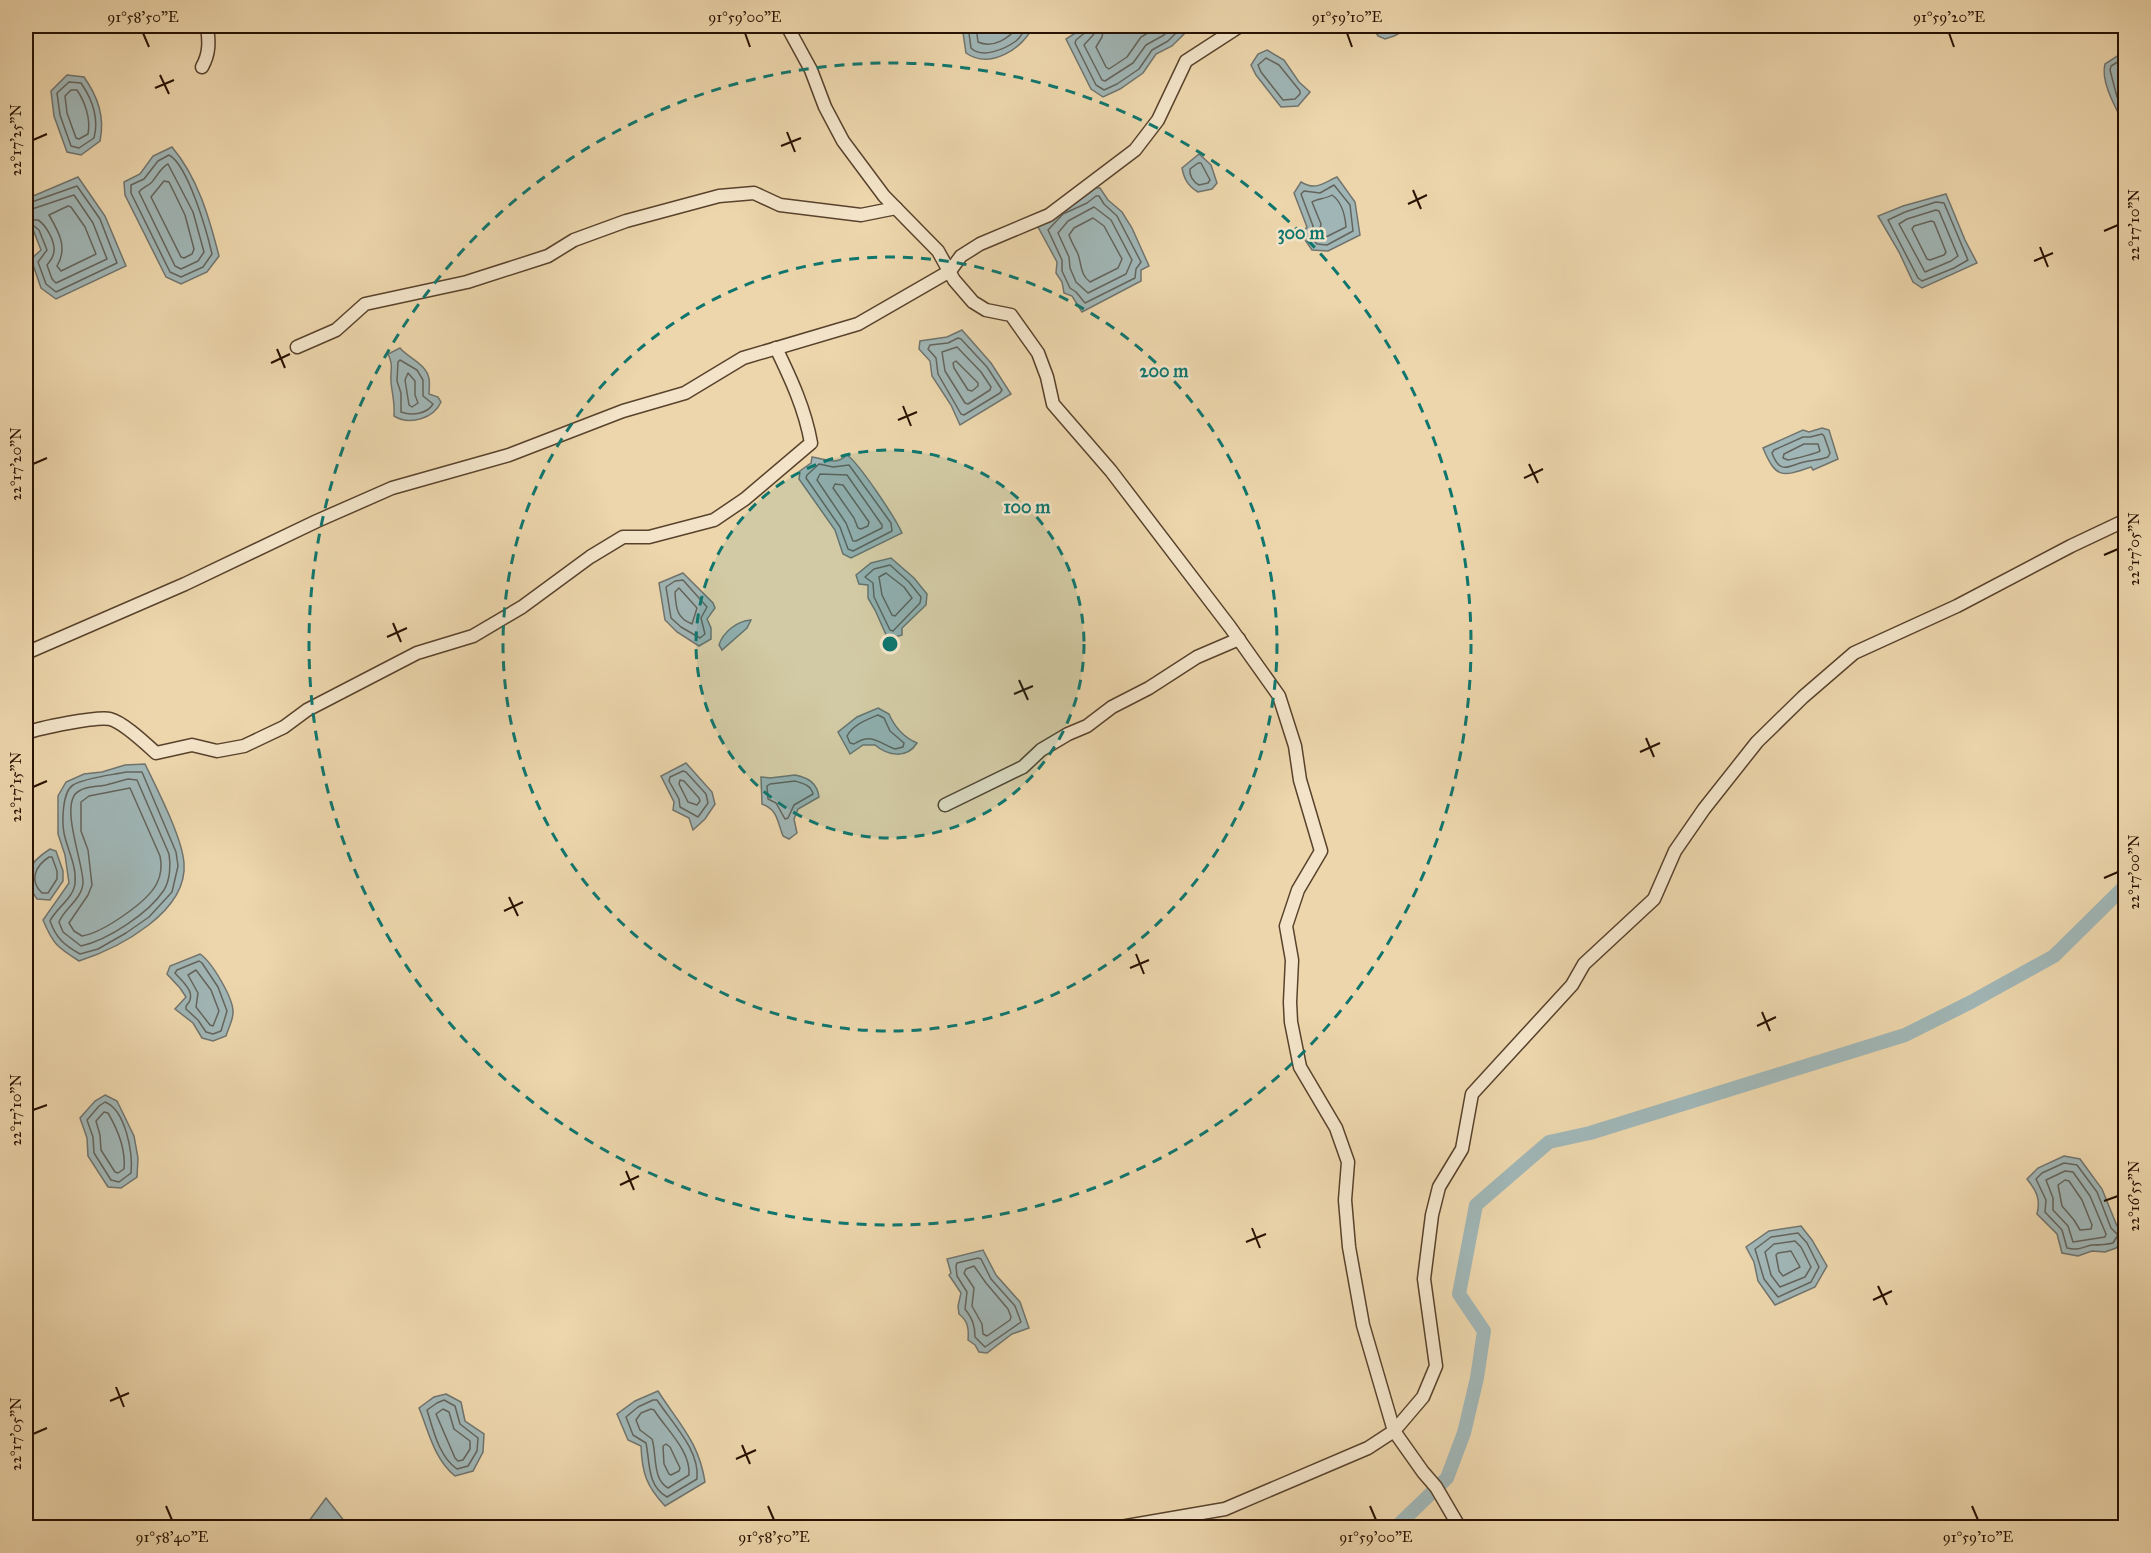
<svg xmlns="http://www.w3.org/2000/svg" width="2151" height="1553" font-family="'IM FELL Great Primer',serif">
<style>
.water{fill:#a0b6b6;stroke:#70746e;stroke-width:1.5}
.lines{fill:none;stroke-linecap:round;stroke-linejoin:round}
.shore{stroke:#64645c;stroke-width:1.5}
.canal{stroke:#a0b6b6;stroke-width:14}
.minor-casing{stroke:#58422c;stroke-width:15}
.minor{stroke:#f3e4c9;stroke-width:12}
.ticks{fill:none;stroke:#271101;stroke-width:2}
.ring{fill:none;stroke:#0f766e;stroke-width:3;stroke-dasharray:10 8}
.centre{fill:#0f766e;stroke:#f3e4c9;stroke-width:3}
.ring-label{font-size:18px;text-anchor:middle;font-weight:bold;fill:#0f766e;stroke:#f3e4c9;stroke-width:5;stroke-linejoin:round;paint-order:stroke}
.neatline{fill:none;stroke:#271101;stroke-width:2}
.ticks-label{font-size:15px;text-anchor:middle;fill:#271101}
</style>
<rect width="100%" height="100%" fill="#edd6ac"/>
<filter id="stains"><feTurbulence type="fractalNoise" baseFrequency=".00333" numOctaves="4"/><feColorMatrix values="0 0 0 0 .2 0 0 0 0 .09 0 0 0 0 .02 0 0 0 .5 -.17"/></filter>
<radialGradient id="worn" r=".72"><stop offset=".6" stop-color="#630" stop-opacity="0"/><stop offset="1" stop-color="#630" stop-opacity=".3"/></radialGradient>
<g class="water">
<path d="M 962,26 L 1033,26 C 1024,48 990,70 966,53 Z"/>
<path d="M 1086,26 L 1181,26 L 1185,33 L 1172,46 L 1156,54 L 1143,73 L 1120,89 L 1103,97 L 1091,89 L 1066,39 Z"/>
<path d="M 1372,26 L 1413,26 L 1394,36 L 1385,39 L 1378,36 Z"/>
<path d="M 1267,50 L 1284,60 L 1299,82 L 1310,92 L 1298,106 L 1281,107 L 1256,75 L 1251,65 L 1258,54 Z"/>
<path d="M 2125,51 L 2126,51 L 2125,126 C 2117,110 2100,82 2105,64 Z"/>
<path d="M 67,75 L 84,77 C 98,97 105,117 100,141 L 81,155 L 67,152 L 54,116 L 51,91 Z"/>
<path d="M 172,147 C 198,178 209,217 219,256 L 207,272 L 181,284 L 166,277 L 125,195 L 124,182 L 140,174 L 153,156 Z"/>
<path d="M 1199,154 L 1211,165 L 1217,183 L 1212,189 L 1198,192 C 1188,186 1184,179 1182,168 Z"/>
<path d="M 78,177 L 105,216 L 126,266 L 56,299 L 41,288 L 31,259 L 41,250 L 34,232 L 26,235 L 26,199 Z"/>
<path d="M 1337,177 L 1355,202 L 1360,235 L 1328,251 L 1312,250 L 1301,234 L 1307,227 L 1294,193 L 1301,182 C 1316,191 1323,183 1337,177 Z"/>
<path d="M 1095,188 L 1100,188 L 1108,200 L 1122,212 L 1132,228 L 1149,266 L 1141,270 L 1141,281 L 1082,312 L 1072,296 L 1064,293 L 1062,282 L 1056,273 L 1057,262 L 1038,227 L 1084,197 Z"/>
<path d="M 1946,194 L 1965,240 L 1977,263 L 1922,288 L 1913,282 L 1899,252 L 1878,216 L 1903,206 Z"/>
<path d="M 962,330 L 991,363 L 1011,394 L 960,425 L 951,405 L 932,376 L 930,361 L 919,349 L 920,341 L 947,337 Z"/>
<path d="M 400,348 C 408,358 427,364 429,379 C 430,384 429,389 429,394 L 438,397 L 441,402 C 434,418 410,426 394,416 C 395,402 392,394 391,382 C 390,370 394,366 388,354 Z"/>
<path d="M 1822,428 L 1829,430 L 1838,459 L 1813,470 L 1811,467 C 1782,477 1776,479 1763,448 L 1803,430 L 1809,432 Z"/>
<path d="M 847,455 C 859,463 896,519 902,533 L 851,558 L 843,554 L 835,530 L 799,479 L 800,471 L 811,463 L 812,457 C 826,459 835,466 847,455 Z"/>
<path d="M 891,558 L 914,578 L 927,594 L 926,605 L 902,628 L 902,635 L 888,639 L 875,610 L 868,598 L 868,585 L 859,584 L 856,575 L 871,563 Z"/>
<path d="M 683,573 L 713,603 L 715,608 L 707,619 L 711,628 L 711,639 L 699,646 L 677,632 L 665,620 L 659,583 Z"/>
<path d="M 751,620 L 747,628 L 722,650 L 719,645 C 723,632 737,621 751,620 Z"/>
<path d="M 878,708 L 889,714 C 895,728 903,737 917,743 C 907,759 888,756 875,745 L 863,745 L 850,754 L 838,732 L 857,717 Z"/>
<path d="M 686,763 L 712,792 L 715,804 L 705,819 L 693,830 L 689,818 L 673,810 L 674,802 L 661,776 Z"/>
<path d="M 145,764 C 157,789 182,837 184,863 C 188,912 119,948 79,961 C 57,947 53,944 43,920 L 69,883 L 65,855 L 58,834 L 58,796 L 66,782 L 84,774 L 102,772 L 125,765 Z"/>
<path d="M 795,775 C 809,778 817,783 819,797 L 798,809 L 794,819 L 797,833 L 789,839 L 783,836 C 777,821 778,810 762,804 L 761,777 L 770,778 Z"/>
<path d="M 50,849 L 56,851 L 63,871 L 63,881 L 50,900 L 37,899 C 21,876 27,864 50,849 Z"/>
<path d="M 200,954 C 212,962 234,999 233,1013 C 233,1020 228,1029 226,1036 L 213,1041 L 202,1038 L 193,1023 L 175,1009 L 186,997 L 180,988 L 167,974 L 170,966 Z"/>
<path d="M 105,1095 L 117,1101 L 134,1136 L 138,1158 L 137,1177 L 121,1188 L 108,1187 L 88,1156 L 87,1138 L 80,1118 L 95,1101 Z"/>
<path d="M 2064,1156 L 2080,1159 L 2102,1189 L 2117,1226 L 2124,1231 L 2125,1238 L 2116,1248 L 2105,1252 L 2092,1251 L 2078,1256 L 2062,1253 L 2057,1234 L 2037,1214 C 2041,1199 2036,1190 2027,1179 L 2038,1168 Z"/>
<path d="M 1801,1226 L 1812,1240 L 1827,1266 L 1815,1287 L 1775,1305 L 1758,1281 L 1754,1262 L 1746,1247 L 1769,1231 Z"/>
<path d="M 983,1250 L 996,1275 L 1020,1302 L 1029,1328 L 1012,1334 L 987,1353 L 979,1352 L 975,1345 L 968,1340 C 969,1329 968,1321 959,1314 L 958,1306 L 961,1293 L 949,1275 L 951,1273 L 947,1259 Z"/>
<path d="M 658,1391 C 679,1424 699,1442 705,1482 L 665,1506 C 646,1486 642,1472 641,1446 L 628,1440 L 617,1414 L 635,1401 Z"/>
<path d="M 446,1394 L 461,1402 L 465,1421 L 484,1434 L 483,1452 L 473,1471 L 455,1476 C 434,1459 429,1432 419,1408 L 434,1397 Z"/>
<path d="M 326,1498 L 349,1527 L 298,1527 L 309,1521 Z"/>
</g>
<g class="lines">
<g class="shore">
<path d="M 968,26 L 971,48 C 982,59 1005,49 1016,41 C 1021,37 1024,31 1027,26"/>
<path d="M 976,26 L 978,42 C 993,49 1010,38 1018,26"/>
<path d="M 1088,26 L 1087,31 L 1076,40 L 1075,43 L 1096,85 L 1104,90 L 1117,84 L 1139,69 L 1152,50 L 1168,41 L 1176,33 L 1176,26"/>
<path d="M 1095,26 L 1094,34 L 1084,45 L 1102,80 L 1105,81 L 1133,63 L 1146,45 L 1164,35 L 1169,30 L 1169,26"/>
<path d="M 1104,26 L 1102,37 L 1096,47 L 1106,67 L 1109,69 L 1127,57 L 1141,37 L 1160,26"/>
<path d="M 2126,57 L 2111,66 L 2110,70 L 2117,97 L 2126,113"/>
<path d="M 1266,58 L 1279,65 L 1300,91 L 1300,94 L 1295,99 L 1283,100 L 1261,72 L 1258,65 Z"/>
<path d="M 69,82 L 81,83 C 92,99 99,119 94,138 L 79,148 L 71,146 L 60,115 L 57,93 Z"/>
<path d="M 71,90 L 77,90 C 85,102 91,119 88,134 L 79,139 L 76,138 L 67,113 L 65,96 Z"/>
<path d="M 169,155 C 188,165 207,232 212,254 L 203,267 L 181,277 L 170,272 L 131,193 L 131,185 L 144,179 L 158,161 Z"/>
<path d="M 1198,163 L 1201,163 L 1210,180 L 1208,183 L 1199,185 C 1193,182 1189,175 1190,169 Z"/>
<path d="M 168,164 L 193,212 L 204,252 L 198,261 L 181,269 L 175,266 L 139,192 C 142,188 146,187 151,183 C 157,177 160,168 168,164 Z"/>
<path d="M 164,181 L 169,182 L 185,215 L 194,249 L 192,254 L 184,258 L 181,257 L 151,197 Z"/>
<path d="M 1334,185 L 1350,205 L 1353,231 L 1327,245 L 1317,244 L 1310,236 L 1313,226 L 1301,194 L 1304,191 L 1320,193 Z"/>
<path d="M 1332,195 C 1342,202 1345,214 1346,227 L 1326,237 L 1322,237 L 1319,234 L 1321,224 L 1312,202 C 1315,199 1326,199 1332,195 Z"/>
<path d="M 1096,196 L 1099,196 L 1104,204 L 1117,216 L 1141,262 L 1136,269 L 1135,278 L 1085,303 L 1076,292 L 1070,288 L 1062,271 L 1062,260 L 1048,230 L 1063,214 L 1087,203 Z"/>
<path d="M 1936,202 L 1944,203 L 1968,260 L 1954,268 L 1922,281 L 1918,278 L 1888,220 L 1905,212 Z"/>
<path d="M 26,204 L 77,186 L 100,219 L 117,263 L 56,292 L 46,284 L 38,262 L 47,250 L 39,230 L 34,226 L 26,228"/>
<path d="M 68,206 L 71,207 L 85,227 L 96,254 L 61,271 L 57,266 C 68,248 59,232 49,215 Z"/>
<path d="M 1094,207 L 1111,220 L 1132,260 L 1126,274 L 1088,293 L 1076,282 L 1070,268 L 1069,257 L 1058,233 L 1068,221 Z"/>
<path d="M 1936,210 L 1939,211 L 1958,256 L 1951,261 L 1925,272 L 1899,224 L 1907,219 Z"/>
<path d="M 26,211 L 74,195 L 93,223 L 107,259 L 56,283 L 52,279 L 47,265 C 50,261 54,257 54,251 C 55,241 46,225 38,220 L 26,220"/>
<path d="M 1093,218 L 1104,226 L 1122,259 L 1118,268 L 1090,282 C 1080,274 1082,266 1078,254 C 1075,248 1071,241 1069,235 L 1074,228 Z"/>
<path d="M 1931,221 L 1934,222 L 1946,252 L 1944,255 L 1930,260 L 1927,259 L 1912,229 L 1914,226 Z"/>
<path d="M 958,338 L 961,339 L 987,367 L 1002,390 L 1000,393 L 964,415 L 961,414 L 938,374 L 936,358 L 928,349 L 930,345 L 948,343 Z"/>
<path d="M 957,347 L 981,372 L 991,387 L 990,390 L 968,404 L 965,403 L 945,371 L 942,352 Z"/>
<path d="M 400,360 L 417,370 L 423,380 L 423,396 L 433,404 C 427,414 412,416 401,412 L 401,393 L 397,381 L 398,362 Z"/>
<path d="M 956,361 L 978,383 L 978,386 L 972,391 L 968,390 L 954,368 L 953,363 Z"/>
<path d="M 408,373 L 415,381 L 415,395 L 418,403 L 412,407 L 409,405 L 405,380 Z"/>
<path d="M 1822,434 L 1824,436 L 1830,453 L 1828,457 C 1820,460 1817,460 1809,461 C 1791,463 1781,478 1772,453 L 1774,450 L 1803,437 L 1810,437 Z"/>
<path d="M 1804,444 L 1818,444 L 1820,451 C 1818,453 1794,459 1788,460 L 1783,458 L 1784,454 Z"/>
<path d="M 819,464 L 833,467 L 849,465 L 891,523 L 892,531 L 853,551 L 848,549 L 840,527 L 806,478 L 807,475 Z"/>
<path d="M 820,474 L 847,475 L 882,525 L 882,528 L 856,541 L 853,541 L 846,523 L 817,480 Z"/>
<path d="M 835,484 L 843,485 L 869,522 L 868,526 L 861,529 L 858,528 L 854,518 L 833,488 Z"/>
<path d="M 890,565 L 909,582 L 921,597 L 920,603 L 893,631 L 890,630 L 874,597 L 873,583 L 865,577 L 874,569 Z"/>
<path d="M 886,573 L 904,587 L 912,598 L 895,616 L 892,615 L 882,595 L 879,577 Z"/>
<path d="M 683,580 L 707,607 L 701,618 L 705,634 L 700,638 L 681,627 L 671,618 L 666,587 L 675,581 Z"/>
<path d="M 679,588 L 697,608 L 692,624 C 676,618 676,607 675,592 Z"/>
<path d="M 878,715 L 884,718 L 890,731 L 904,743 L 903,747 L 895,749 C 878,743 872,732 854,744 L 850,743 L 847,736 C 853,725 866,720 878,715 Z"/>
<path d="M 683,771 L 686,772 L 706,794 L 708,803 L 698,817 L 680,807 L 679,799 L 669,781 L 670,777 Z"/>
<path d="M 126,772 L 142,772 L 176,852 L 178,866 L 172,892 L 149,917 L 126,933 L 98,949 L 80,954 C 64,945 56,938 50,921 C 56,908 74,898 75,883 C 77,866 67,849 64,833 C 62,822 62,792 73,785 C 84,778 112,775 126,772 Z"/>
<path d="M 128,779 L 137,780 L 169,854 C 171,865 170,880 164,890 C 149,913 108,940 81,946 L 63,932 L 59,922 C 64,909 82,899 83,883 C 84,864 58,802 79,791 C 87,786 96,787 106,785 C 113,783 121,781 128,779 Z"/>
<path d="M 680,780 L 684,781 L 699,798 L 700,801 L 697,805 L 688,802 L 679,784 Z"/>
<path d="M 795,781 C 802,783 811,785 813,794 L 794,805 L 788,818 L 785,819 L 776,803 L 768,799 L 767,786 L 770,784 Z"/>
<path d="M 130,788 L 160,856 C 162,865 161,875 157,883 C 148,902 102,933 82,936 L 74,931 L 69,923 L 88,895 L 92,885 L 88,850 L 81,831 L 81,802 L 89,796 Z"/>
<path d="M 49,857 L 52,857 L 57,871 L 57,879 L 48,893 L 42,893 C 29,881 35,866 49,857 Z"/>
<path d="M 199,961 L 202,963 L 218,987 L 227,1011 L 221,1031 L 213,1034 L 206,1032 L 198,1020 L 186,1009 L 186,1006 C 198,994 184,983 175,973 L 177,970 Z"/>
<path d="M 196,970 L 211,990 L 219,1011 L 213,1026 L 210,1025 L 196,1007 L 198,993 L 188,975 Z"/>
<path d="M 105,1102 C 126,1110 133,1154 131,1173 L 119,1182 L 111,1180 L 94,1153 L 93,1137 L 87,1120 L 99,1106 Z"/>
<path d="M 104,1112 L 108,1113 C 118,1130 126,1149 124,1169 L 118,1173 L 115,1172 L 101,1150 L 100,1135 L 96,1121 Z"/>
<path d="M 2064,1163 L 2077,1165 L 2097,1192 L 2111,1228 L 2118,1235 L 2113,1243 C 2105,1245 2100,1245 2092,1245 C 2082,1247 2079,1251 2067,1248 L 2062,1230 L 2045,1212 L 2046,1200 L 2036,1179 L 2042,1173 Z"/>
<path d="M 2065,1171 L 2073,1172 L 2090,1196 L 2106,1234 L 2105,1237 L 2073,1242 L 2068,1226 L 2053,1210 L 2053,1198 L 2046,1180 Z"/>
<path d="M 2065,1180 L 2069,1181 L 2082,1200 L 2092,1225 L 2091,1229 L 2080,1230 L 2074,1220 L 2062,1206 L 2058,1185 Z"/>
<path d="M 1798,1233 L 1807,1243 L 1819,1267 L 1811,1282 L 1778,1297 L 1764,1279 L 1755,1249 L 1771,1237 Z"/>
<path d="M 1795,1241 L 1801,1247 L 1811,1267 L 1805,1277 L 1780,1287 L 1771,1275 L 1765,1252 L 1774,1244 Z"/>
<path d="M 1791,1251 L 1800,1267 L 1783,1276 L 1779,1271 L 1776,1255 L 1778,1253 Z"/>
<path d="M 978,1258 L 981,1259 L 991,1279 L 1015,1306 L 1021,1322 L 985,1347 L 975,1337 C 975,1325 972,1318 965,1309 L 967,1292 L 957,1276 L 956,1266 L 957,1263 Z"/>
<path d="M 974,1266 L 986,1283 L 1008,1309 L 1011,1317 L 1010,1320 L 987,1336 L 983,1334 L 982,1324 L 972,1306 L 974,1288 L 964,1273 L 966,1269 Z"/>
<path d="M 444,1400 L 455,1406 L 460,1424 L 478,1438 L 477,1451 L 468,1466 L 457,1469 C 439,1457 433,1429 427,1410 L 437,1403 Z"/>
<path d="M 653,1400 L 657,1400 C 672,1423 700,1450 697,1479 L 667,1497 C 647,1486 650,1462 646,1443 L 633,1435 L 626,1417 L 638,1407 Z"/>
<path d="M 443,1409 L 449,1412 L 454,1429 L 470,1441 L 470,1449 L 463,1460 L 458,1461 L 455,1458 L 436,1414 Z"/>
<path d="M 651,1409 L 654,1410 C 666,1429 691,1451 689,1475 L 668,1488 C 652,1479 657,1454 652,1439 L 640,1430 L 636,1420 L 641,1413 Z"/>
<path d="M 666,1444 L 670,1447 L 680,1468 L 679,1471 L 671,1475 L 669,1474 L 664,1464 L 663,1446 Z"/>
</g>
<path class="canal" d="M 1395,1528 L 1447,1478 L 1464,1433 L 1477,1378 L 1484,1331 L 1459,1294 L 1476,1205 L 1549,1142 L 1590,1133 L 1905,1035 L 1971,1002 L 2054,956 L 2126,885"/>
<g class="minor-casing">
<g id="minor">
<path d="M 787,26 L 811,70 L 825,107 L 843,141 L 884,196 L 938,251 L 954,280 L 973,302 L 986,310 L 1011,315 L 1038,353 L 1047,377 L 1053,404 L 1111,471 L 1230,627 L 1279,696 L 1295,746 L 1300,780 L 1321,851 L 1298,890 L 1286,926 L 1292,960 L 1290,1002 L 1291,1022 L 1300,1067 L 1336,1128 L 1348,1162 L 1345,1200 L 1349,1247 L 1363,1325 L 1394,1431 L 1423,1472 L 1436,1487 L 1460,1528"/>
<path d="M 202,67 C 210,53 209,41 207,26"/>
<path d="M 297,347 L 336,330 L 365,304 L 467,282 L 548,256 L 574,240 L 626,221 L 719,196 L 754,193 L 780,205 L 861,215 L 896,208"/>
<path d="M 26,653 L 185,584 L 317,521 L 392,488 L 509,455 L 623,411 L 685,393 L 743,358 L 858,324 L 950,271 L 961,256 L 980,244 L 1049,215 L 1135,150 L 1158,120 L 1186,61 L 1240,26"/>
<path d="M 26,733 C 39,728 97,716 110,719 C 123,722 146,744 156,753 L 192,745 L 217,751 L 244,746 L 284,727 L 307,710 L 417,653 L 473,636 L 522,607 L 590,557 L 623,537 L 649,537 L 714,520 L 745,499 L 811,443 C 805,409 791,379 776,348"/>
<path d="M 945,805 L 1023,767 L 1041,750 L 1068,734 L 1087,726 L 1112,707 L 1149,688 L 1197,657 L 1239,639"/>
<path d="M 1115,1528 L 1225,1509 L 1368,1448 L 1394,1431 L 1423,1397 L 1436,1366 L 1424,1279 L 1432,1215 L 1439,1187 L 1462,1149 L 1472,1094 L 1572,985 L 1584,964 L 1654,899 L 1675,851 L 1704,809 L 1757,742 L 1803,697 L 1854,653 L 1957,606 L 2071,546 L 2126,520"/>
</g>
</g>
<use href="#minor" class="minor"/>
</g>
<path class="ticks" d="M 143,33 L 149,47M 745,33 L 750,47M 1347,33 L 1352,47M 1949,33 L 1954,47M 160,75 L 169,94M 155,88 L 174,80M 787,132 L 795,152M 33,140 L 47,134M 781,146 L 801,138M 1413,190 L 1421,209M 1408,204 L 1427,195M 2104,231 L 2118,225M 2040,247 L 2048,267M 2034,261 L 2053,253M 277,349 L 285,368M 271,363 L 290,354M 903,406 L 911,426M 898,420 L 917,412M 33,464 L 47,458M 1529,464 L 1538,483M 1524,478 L 1543,469M 2104,555 L 2118,549M 393,623 L 401,642M 387,637 L 407,628M 1019,680 L 1028,700M 1014,694 L 1033,686M 1646,738 L 1654,757M 1640,752 L 1660,743M 33,787 L 47,781M 2104,878 L 2118,872M 509,897 L 518,916M 504,911 L 523,902M 1136,954 L 1144,974M 1130,968 L 1149,960M 1762,1012 L 1770,1031M 1757,1026 L 1776,1017M 33,1110 L 47,1105M 626,1171 L 634,1190M 620,1185 L 639,1176M 2104,1201 L 2118,1196M 1252,1228 L 1260,1248M 1246,1242 L 1266,1234M 1878,1286 L 1887,1305M 1873,1300 L 1892,1291M 116,1387 L 124,1407M 110,1401 L 129,1393M 33,1434 L 47,1428M 742,1445 L 750,1464M 736,1459 L 756,1450M 166,1506 L 172,1520M 768,1506 L 774,1520M 1370,1506 L 1376,1520M 1972,1506 L 1978,1520"/>
<circle cx="890" cy="644" r="194" fill="#0f766e" fill-opacity=".12"/>
<g class="ring">
<circle cx="890" cy="644" r="194"/>
<circle cx="890" cy="644" r="387"/>
<circle cx="890" cy="644" r="581"/>
</g>
<circle cx="890" cy="644" r="9" class="centre"/>
<g class="ring-label">
<text x="1301" y="239">300 m</text>
<text x="1164" y="377">200 m</text>
<text x="1027" y="513">100 m</text>
</g>
<rect width="2151" height="1553" fill="none" stroke="#edd6ac" stroke-width="66"/>
<rect x="33" y="33" width="2085" height="1487" class="neatline"/>
<g class="ticks-label">
<text x="143" y="22">91°58'50"E</text>
<text x="745" y="22">91°59'00"E</text>
<text x="1347" y="22">91°59'10"E</text>
<text x="1949" y="22">91°59'20"E</text>
<text transform="translate(16 140) rotate(-90)" y="5">22°17'25"N</text>
<text transform="translate(2134 225) rotate(-90)" y="5">22°17'10"N</text>
<text transform="translate(16 464) rotate(-90)" y="5">22°17'20"N</text>
<text transform="translate(2134 549) rotate(-90)" y="5">22°17'05"N</text>
<text transform="translate(16 787) rotate(-90)" y="5">22°17'15"N</text>
<text transform="translate(2134 872) rotate(-90)" y="5">22°17'00"N</text>
<text transform="translate(16 1110) rotate(-90)" y="5">22°17'10"N</text>
<text transform="translate(2134 1196) rotate(-90)" y="5">22°16'55"N</text>
<text transform="translate(16 1434) rotate(-90)" y="5">22°17'05"N</text>
<text x="172" y="1542">91°58'40"E</text>
<text x="774" y="1542">91°58'50"E</text>
<text x="1376" y="1542">91°59'00"E</text>
<text x="1978" y="1542">91°59'10"E</text>
</g>
<rect width="100%" height="100%" filter="url(#stains)"/>
<rect width="100%" height="100%" fill="url(#worn)"/>
</svg>
